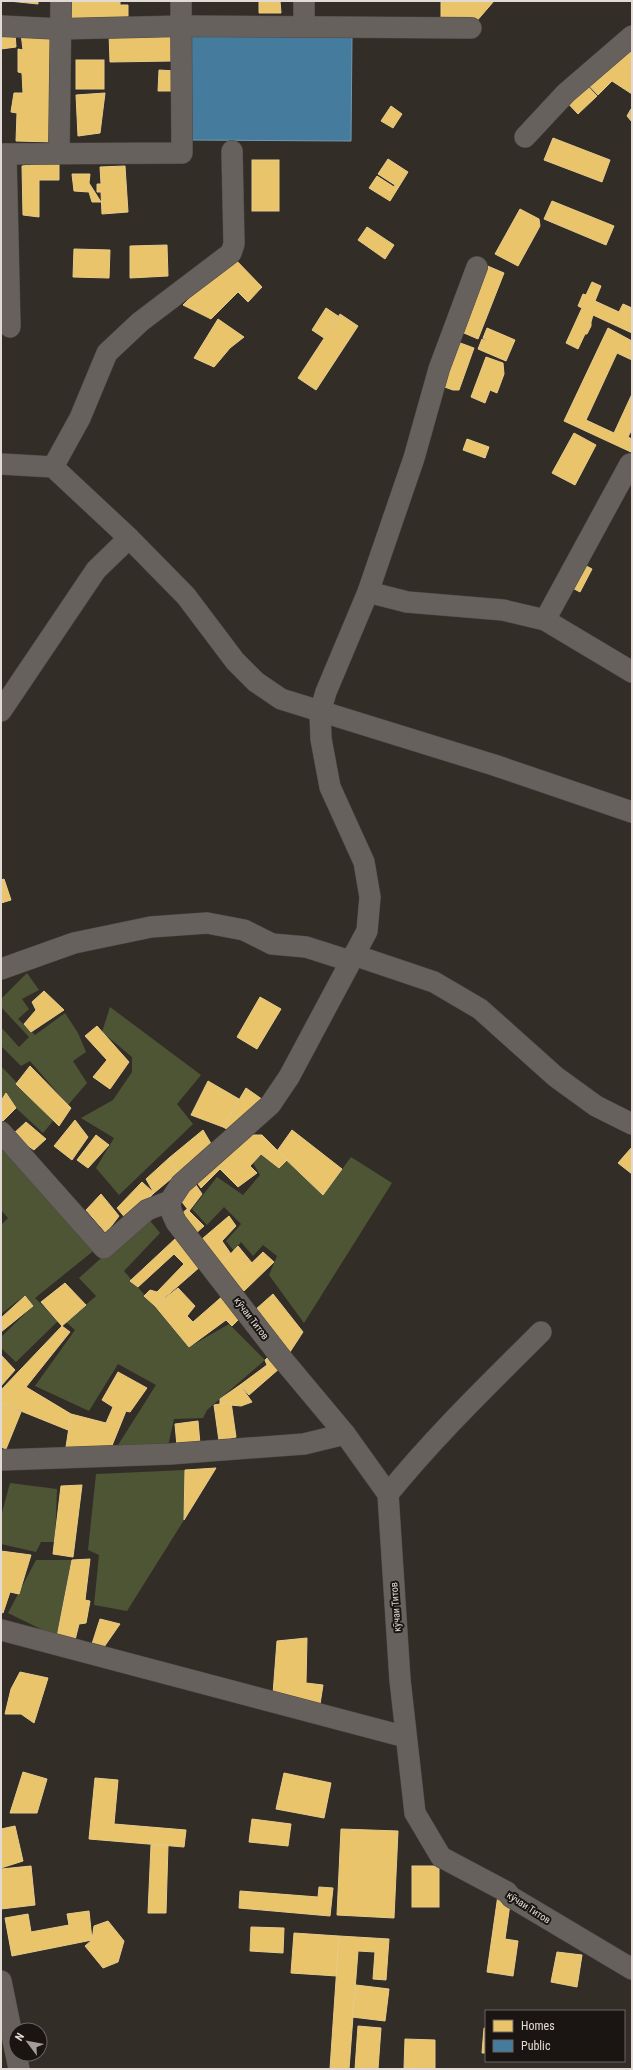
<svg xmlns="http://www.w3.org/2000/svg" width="633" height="2070" font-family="'Roboto Condensed',sans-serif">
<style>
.green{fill:#4e5534}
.homes{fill:#e9c46a;stroke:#e7cb8a}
.public{fill:#457b9d;stroke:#7498ae}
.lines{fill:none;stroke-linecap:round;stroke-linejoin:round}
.minor-casing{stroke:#4e4945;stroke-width:22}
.minor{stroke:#66615d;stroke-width:21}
.labels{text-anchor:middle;stroke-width:4;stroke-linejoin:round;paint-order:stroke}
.street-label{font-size:10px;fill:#e2dbd5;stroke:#1a1512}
</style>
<rect width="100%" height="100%" fill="#332d28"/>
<g class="green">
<path d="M 27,973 L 39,990 L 22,999 L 29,1009 L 18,1019 L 35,1035 L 65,1013 L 78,1033 L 86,1052 L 73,1061 L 87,1083 L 68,1105 L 30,1061 L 21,1066 L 1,1046 L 1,1027 L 19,1047 L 29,1037 L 1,1007 L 1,999 Z"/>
<path d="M 110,1007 L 201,1075 L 177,1104 L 193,1124 L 119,1195 L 96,1168 L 114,1138 L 81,1118 L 113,1100 L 132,1072 L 132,1057 L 102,1032 Z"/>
<path d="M 1,1066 L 53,1121 L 43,1133 L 16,1108 L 6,1094 L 1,1101 Z"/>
<path d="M 1,1140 L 97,1248 L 35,1298 L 58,1321 L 16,1362 L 1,1348 L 1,1337 L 33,1306 L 24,1296 L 1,1314 L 1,1225 L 8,1218 L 1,1210 Z"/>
<path d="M 261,1154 L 279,1168 L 287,1160 L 323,1195 L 351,1157 L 392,1183 L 304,1323 L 269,1275 L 277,1256 L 263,1245 L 253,1256 L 241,1242 L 234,1251 L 226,1241 L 241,1224 L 224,1207 L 207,1225 L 192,1209 L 217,1177 L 243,1195 L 260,1175 L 253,1163 Z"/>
<path d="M 147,1217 L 160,1233 L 124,1271 L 189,1347 L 229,1324 L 265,1360 L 207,1410 L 203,1418 L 174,1419 L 168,1446 L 118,1445 L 156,1385 L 118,1364 L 89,1411 L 35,1386 L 75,1330 L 66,1322 L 96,1296 L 79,1278 Z"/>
<path d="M 185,1470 L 184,1520 L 127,1611 L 94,1605 L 99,1555 L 88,1550 L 96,1474 Z"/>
<path d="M 10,1483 L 57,1489 L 55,1542 L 41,1542 L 36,1552 L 1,1544 L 1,1516 Z"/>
<path d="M 36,1560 L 72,1560 L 57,1637 L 8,1613 Z"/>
</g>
<g class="homes">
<path d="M 38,1 L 38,4 L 9,1 Z"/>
<path d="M 66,1 L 120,1 L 120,5 L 128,5 L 128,21 L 66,21 Z"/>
<path d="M 259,1 L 280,1 L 281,13 L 259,13 Z"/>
<path d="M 441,1 L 494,1 L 475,23 L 441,24 Z"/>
<path d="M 174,32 L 173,61 L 110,62 L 109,33 Z"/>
<path d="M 1,33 L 15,33 L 16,47 L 1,49 Z"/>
<path d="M 21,33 L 52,34 L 54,142 L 16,141 L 17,113 L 11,112 L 14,93 L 23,93 L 22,73 L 18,72 L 18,49 L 23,50 Z"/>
<path d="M 632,43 L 632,94 L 612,81 L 598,95 L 581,77 Z"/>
<rect x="76" y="60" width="28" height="29"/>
<path d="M 159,70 L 176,71 L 178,91 L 158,91 Z"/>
<path d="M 580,78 L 597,96 L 578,114 L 561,96 Z"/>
<path d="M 105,93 L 100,133 L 78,136 L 76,95 Z"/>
<path d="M 391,106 L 402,114 L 393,128 L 381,121 Z"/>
<path d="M 631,109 L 632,109 L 632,122 L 627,116 Z"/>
<path d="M 553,138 L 610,160 L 602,182 L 544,160 Z"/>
<path d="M 388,159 L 408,172 L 390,201 L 369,188 L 377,176 L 394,187 L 395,185 L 378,174 Z"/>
<rect x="252" y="160" width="27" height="51"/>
<path d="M 59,162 L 59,180 L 39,180 L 39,217 L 23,215 L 22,166 Z"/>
<path d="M 125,166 L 128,212 L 102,214 L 101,192 L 97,192 L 97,184 L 101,184 L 100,167 Z"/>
<path d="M 72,174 L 90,174 L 89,183 L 101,202 L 92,202 L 89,192 L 74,191 Z"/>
<path d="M 552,201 L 614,226 L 606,245 L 544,219 Z"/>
<path d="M 520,209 L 539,219 L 540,226 L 518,266 L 495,254 Z"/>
<path d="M 367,227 L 394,245 L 385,259 L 358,240 Z"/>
<path d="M 167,245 L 168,276 L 130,278 L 130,246 Z"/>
<path d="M 74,249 L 110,250 L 109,278 L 73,277 Z"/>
<path d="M 232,256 L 262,287 L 248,302 L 238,292 L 211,319 L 183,305 Z"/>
<path d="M 483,264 L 504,273 L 478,339 L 457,330 Z"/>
<path d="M 592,282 L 601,286 L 595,301 L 619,312 L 623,304 L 632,308 L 632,333 L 593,315 L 591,322 L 591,326 L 587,334 L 585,334 L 578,349 L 566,343 L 582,308 L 578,306 L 583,294 L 586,295 Z"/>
<path d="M 326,308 L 338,316 L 324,338 L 312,330 Z"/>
<path d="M 340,314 L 358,326 L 316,390 L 298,378 Z"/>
<path d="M 218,319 L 244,337 L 230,348 L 214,367 L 194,358 Z"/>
<path d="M 487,328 L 515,340 L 506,361 L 478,349 L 482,339 L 488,342 L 483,338 Z"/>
<path d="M 608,328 L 632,341 L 632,360 L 617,353 L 586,420 L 614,433 L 632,394 L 632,429 L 628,437 L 632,439 L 631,452 L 564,421 Z"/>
<path d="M 452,340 L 474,348 L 459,390 L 453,390 L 436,384 Z"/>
<path d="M 486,357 L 503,363 L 504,374 L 497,393 L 490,390 L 485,403 L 471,397 Z"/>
<path d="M 574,433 L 596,445 L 575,485 L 552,473 Z"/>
<path d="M 467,439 L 489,447 L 485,458 L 463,450 Z"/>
<path d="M 575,560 L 592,569 L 580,592 L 563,583 Z"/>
<path d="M 4,879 L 11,900 L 1,903 L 1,880 Z"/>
<path d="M 44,991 L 64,1010 L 31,1032 L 24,1024 L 36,1010 L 32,1002 Z"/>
<path d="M 260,997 L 281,1009 L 257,1049 L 237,1037 Z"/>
<path d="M 97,1026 L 129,1062 L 110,1089 L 93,1077 L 107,1060 L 85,1036 Z"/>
<path d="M 30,1066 L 71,1108 L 59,1126 L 16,1084 Z"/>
<path d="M 208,1081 L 239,1099 L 223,1127 L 191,1115 Z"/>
<path d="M 246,1088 L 266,1102 L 234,1133 L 223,1127 Z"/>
<path d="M 6,1093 L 16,1108 L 2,1122 L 1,1101 Z"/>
<path d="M 75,1120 L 88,1137 L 72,1160 L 54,1146 Z"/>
<path d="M 26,1122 L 46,1139 L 34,1150 L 12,1135 Z"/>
<path d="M 203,1130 L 213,1147 L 178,1173 L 169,1158 Z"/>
<path d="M 292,1130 L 342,1169 L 323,1195 L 277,1151 Z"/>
<path d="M 96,1135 L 109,1145 L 88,1168 L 77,1160 Z"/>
<path d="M 250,1135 L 262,1135 L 287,1160 L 279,1168 L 261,1154 L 250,1166 L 257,1173 L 238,1187 L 217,1166 Z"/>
<path d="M 632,1147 L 632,1174 L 618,1163 Z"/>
<path d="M 169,1158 L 178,1173 L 154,1193 L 146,1179 Z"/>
<path d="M 217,1166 L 220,1169 L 201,1188 L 196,1181 Z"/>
<path d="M 142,1182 L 154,1193 L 127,1220 L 117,1208 Z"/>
<path d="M 194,1182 L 202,1194 L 189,1211 L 179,1198 Z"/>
<path d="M 101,1194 L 119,1216 L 106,1233 L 86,1210 Z"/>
<path d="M 187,1209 L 204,1226 L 195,1234 L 179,1216 Z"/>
<path d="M 229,1216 L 236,1226 L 222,1241 L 231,1254 L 221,1264 L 202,1239 Z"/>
<path d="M 176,1238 L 201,1266 L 155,1306 L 144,1296 L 150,1290 L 157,1292 L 184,1264 L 174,1254 L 138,1287 L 130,1281 Z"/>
<path d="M 238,1246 L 252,1263 L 233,1281 L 221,1264 Z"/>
<path d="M 263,1252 L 274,1262 L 244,1291 L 233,1281 Z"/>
<path d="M 65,1283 L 86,1305 L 62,1326 L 41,1302 Z"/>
<path d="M 178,1288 L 195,1306 L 187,1316 L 193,1322 L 225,1294 L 243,1315 L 232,1326 L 226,1320 L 189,1347 L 155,1306 Z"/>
<path d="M 273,1294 L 303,1332 L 288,1355 L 255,1310 Z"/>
<path d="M 25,1296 L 33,1306 L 1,1332 L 1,1318 Z"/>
<path d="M 62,1326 L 70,1332 L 26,1387 L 71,1414 L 68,1430 L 1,1403 L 1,1390 Z"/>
<path d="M 1,1355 L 15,1370 L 1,1386 Z"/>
<path d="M 270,1355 L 280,1368 L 249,1395 L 240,1385 L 267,1365 L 265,1360 Z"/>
<path d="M 118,1372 L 147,1388 L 130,1412 L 126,1411 L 109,1453 L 66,1447 L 71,1414 L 106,1423 L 113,1407 L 102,1400 Z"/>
<path d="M 240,1385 L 252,1402 L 241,1406 L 220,1404 L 220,1399 Z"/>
<path d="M 231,1402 L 236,1437 L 219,1441 L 214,1405 Z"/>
<path d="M 1,1403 L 21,1412 L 6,1449 L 1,1447 Z"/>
<path d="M 198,1421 L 200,1444 L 177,1446 L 175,1424 Z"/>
<path d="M 216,1468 L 184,1520 L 185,1470 Z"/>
<path d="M 82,1485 L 73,1557 L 53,1554 L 61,1486 Z"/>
<path d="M 1,1551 L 31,1555 L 19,1594 L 10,1592 L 3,1613 L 1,1612 Z"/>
<path d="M 90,1559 L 85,1600 L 90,1601 L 86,1623 L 79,1624 L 74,1644 L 57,1637 L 72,1560 Z"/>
<path d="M 100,1619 L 120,1624 L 104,1647 L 92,1644 Z"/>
<path d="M 307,1638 L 306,1683 L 323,1685 L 320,1704 L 273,1694 L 277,1641 Z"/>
<path d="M 20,1672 L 48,1678 L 34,1723 L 21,1714 L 5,1714 L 11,1689 Z"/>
<path d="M 23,1772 L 47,1779 L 37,1813 L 10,1813 Z"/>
<path d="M 284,1773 L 331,1783 L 324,1818 L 276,1809 Z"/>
<path d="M 95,1778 L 118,1780 L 114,1824 L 186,1830 L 184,1847 L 89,1839 Z"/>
<path d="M 252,1819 L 291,1824 L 288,1846 L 249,1842 Z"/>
<path d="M 15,1826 L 23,1861 L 1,1868 L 1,1829 Z"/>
<path d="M 341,1829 L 398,1831 L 394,1918 L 337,1915 Z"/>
<path d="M 151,1845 L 168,1845 L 166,1913 L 148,1913 Z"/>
<path d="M 31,1866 L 35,1905 L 1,1909 L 1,1869 Z"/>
<rect x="412" y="1866" width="27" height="41"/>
<path d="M 319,1887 L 333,1888 L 330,1916 L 239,1908 L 240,1891 L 318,1897 Z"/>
<path d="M 498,1895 L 511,1897 L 505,1939 L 518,1941 L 513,1976 L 487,1972 Z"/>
<path d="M 89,1911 L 92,1940 L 12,1956 L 5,1918 L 28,1914 L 31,1932 L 69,1925 L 67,1914 Z"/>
<path d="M 108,1921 L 124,1941 L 118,1962 L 103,1968 L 85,1946 L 92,1940 L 94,1926 Z"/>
<path d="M 251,1927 L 284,1928 L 283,1953 L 250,1951 Z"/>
<path d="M 294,1933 L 339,1936 L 337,1976 L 291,1973 Z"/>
<path d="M 339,1936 L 389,1939 L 386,1980 L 373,1979 L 375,1952 L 358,1951 L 349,2069 L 330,2069 Z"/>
<path d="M 557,1952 L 582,1955 L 577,1987 L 551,1982 Z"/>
<path d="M 356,1985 L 389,1989 L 385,2021 L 352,2017 Z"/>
<path d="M 358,2026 L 381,2028 L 378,2069 L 355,2069 Z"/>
<path d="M 484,2028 L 486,2028 L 486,2053 L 482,2053 Z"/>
<path d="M 405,2039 L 435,2040 L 435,2069 L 404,2068 Z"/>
</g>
<path class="public" d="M 189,35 L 352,36 L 351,141 L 187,140 Z"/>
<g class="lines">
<g class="minor-casing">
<g id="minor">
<path d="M 1,26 L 61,29 L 181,26 L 471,28"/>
<path d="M 304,26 L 304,1"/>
<path d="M 525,137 L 566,93 L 632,36"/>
<path d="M 59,152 L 61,1"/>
<path d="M 1,154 L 182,153 L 181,1"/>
<path d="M 6,154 L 10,327"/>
<path d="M 1,464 L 53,467 L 129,538 L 186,596 L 235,661 L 256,682 L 281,699 L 494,765 L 632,812"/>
<path d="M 53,467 L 80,418 L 107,353 L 140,322 L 231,253 L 234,244 L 232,151"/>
<path d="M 368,592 L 407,602 L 503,610 L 545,620 L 632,672"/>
<path d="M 545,620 L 630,464"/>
<path d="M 1,711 L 96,570 L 129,538"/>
<path d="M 354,955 L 434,982 L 480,1009 L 556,1077 L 596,1106 L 632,1124"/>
<path d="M 1,969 L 74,943 L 151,927 L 207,923 L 244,930 L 272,944 L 306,947 L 350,961"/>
<path d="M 1,1132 L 104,1248 L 147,1210 L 170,1201 L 181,1184 L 270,1105 L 289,1077 L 367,931 L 370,897 L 364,862 L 330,787 L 321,739 L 320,712 L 326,692 L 368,592 L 414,458 L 439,369 L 477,267"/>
<path d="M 170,1201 L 171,1211 L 176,1222 L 279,1355 L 345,1434 L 388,1494 L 400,1680 L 415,1813 L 441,1857 L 507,1892 L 511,1897 L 632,1969"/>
<path d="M 1,1460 L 170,1454 L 304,1444 L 345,1434"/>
<path d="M 388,1494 C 435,1436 488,1385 541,1332"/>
<path d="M 1,1630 L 406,1737"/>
<path d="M 1,1981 L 19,2069"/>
</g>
</g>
<use href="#minor" class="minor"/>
</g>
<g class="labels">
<g class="street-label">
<text transform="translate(252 1318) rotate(53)" y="4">кӯчаи Титов</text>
<text transform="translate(395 1607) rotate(-94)" y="4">кӯчаи Титов</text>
<text transform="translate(529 1907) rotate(33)" y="4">кӯчаи Титов</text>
</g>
</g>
<rect width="633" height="2070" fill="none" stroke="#e2dbd5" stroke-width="4"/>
<rect x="485" y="2010" width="140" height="52" fill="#1a1512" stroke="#6a6460"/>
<rect x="493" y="2020" width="20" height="12" fill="#e9c46a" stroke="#6a6460"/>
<text x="521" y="2030" font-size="12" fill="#e2dbd5">Homes</text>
<rect x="493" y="2040" width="20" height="12" fill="#457b9d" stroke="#6a6460"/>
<text x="521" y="2050" font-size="12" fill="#e2dbd5">Public</text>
<g transform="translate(28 2042) rotate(302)"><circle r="19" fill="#1a1512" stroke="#6a6460"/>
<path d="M0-3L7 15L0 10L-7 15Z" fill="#a59e98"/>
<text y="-6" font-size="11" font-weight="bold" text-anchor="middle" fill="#e2dbd5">N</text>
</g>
</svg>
